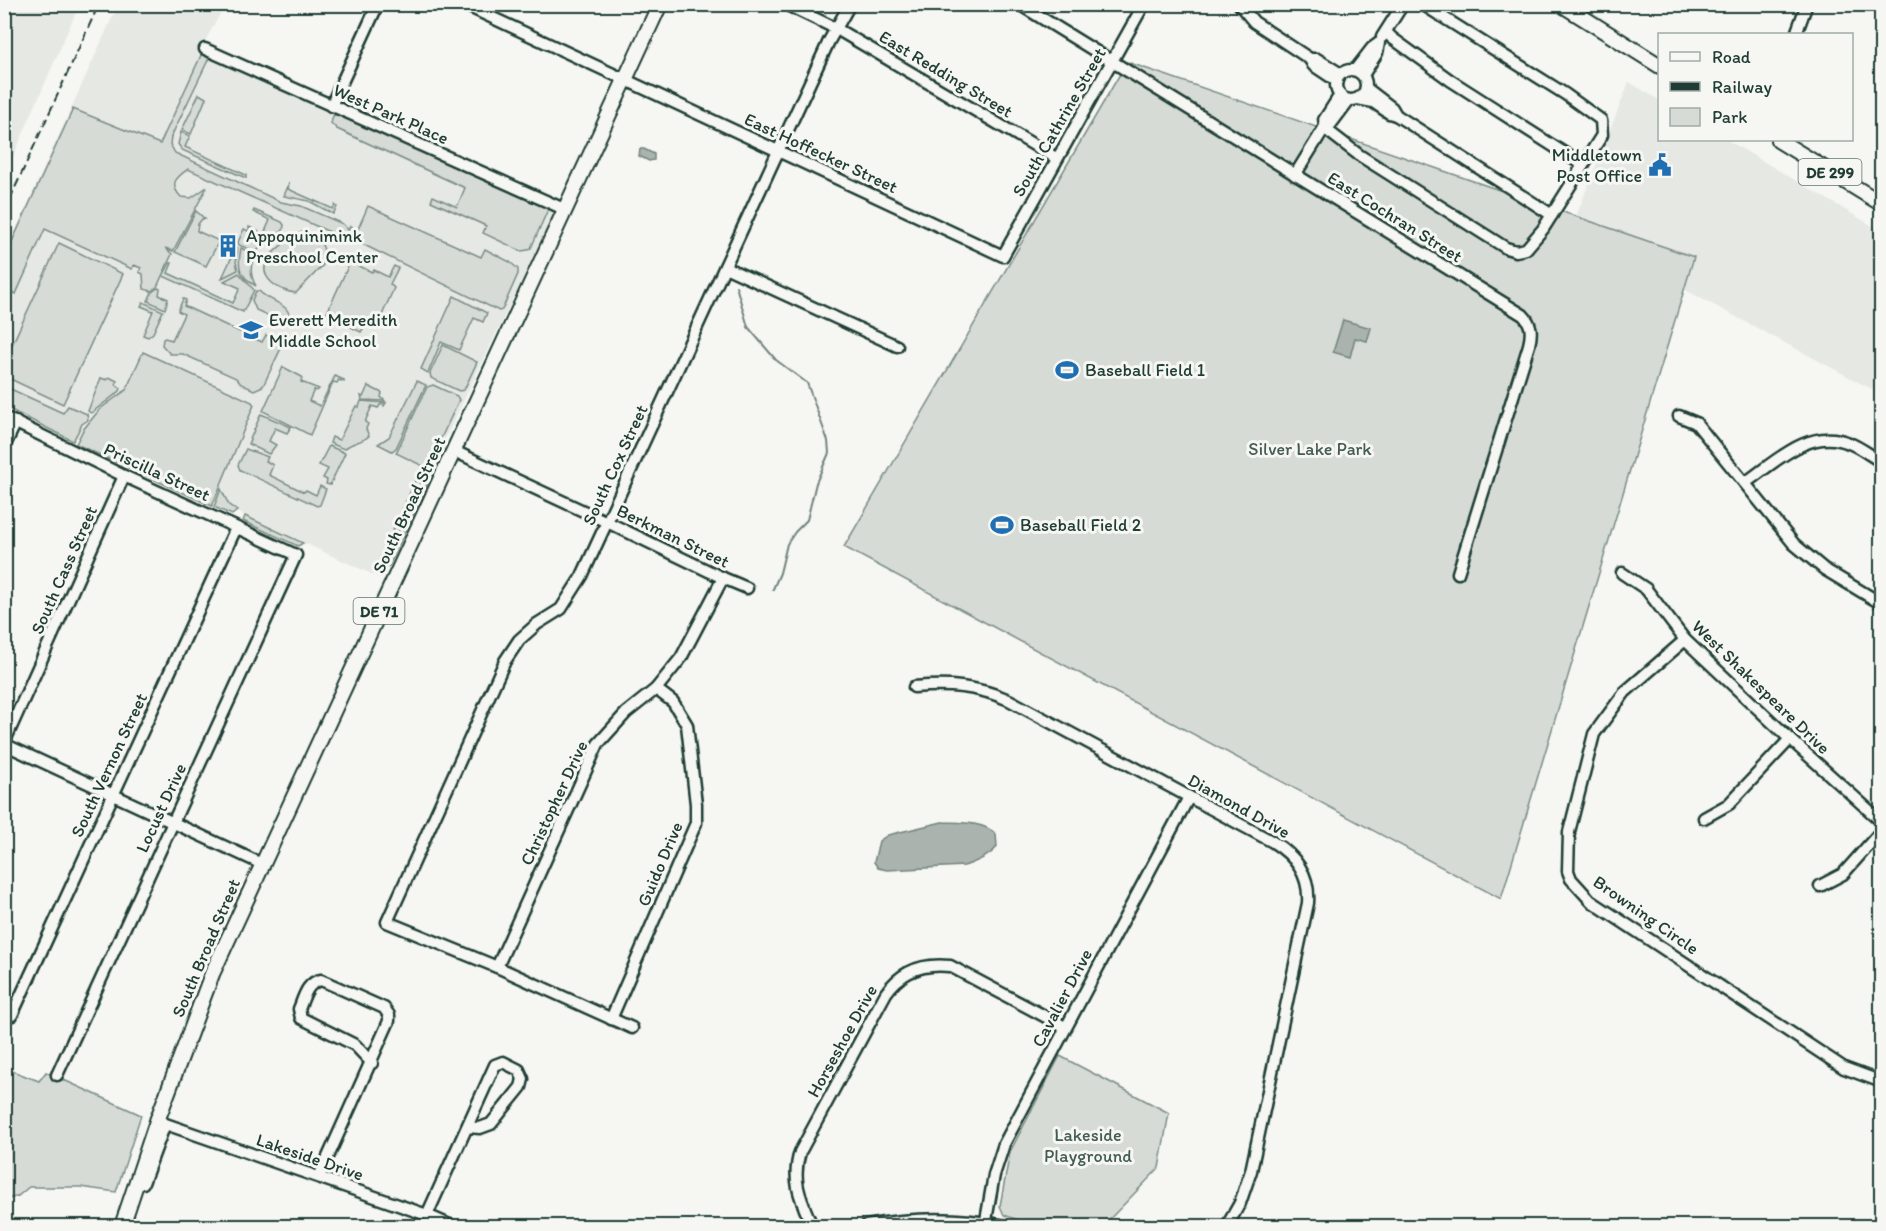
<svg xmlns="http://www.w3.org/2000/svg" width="1886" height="1231" font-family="Itim,sans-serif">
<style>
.built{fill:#e6e8e4}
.green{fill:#d6dbd6;stroke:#7a8c85;stroke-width:1.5}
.water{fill:#aab3ae;stroke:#72847d;stroke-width:1.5}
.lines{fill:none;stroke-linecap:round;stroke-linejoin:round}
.stream{stroke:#72847d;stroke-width:2}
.minor-casing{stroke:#1f3d34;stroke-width:15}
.major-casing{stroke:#1f3d34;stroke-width:18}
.minor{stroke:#f6f6f2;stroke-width:10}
.major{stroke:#f6f6f2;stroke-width:14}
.rail{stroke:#1f3d34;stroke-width:2;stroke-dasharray:9 4.5;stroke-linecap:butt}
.labels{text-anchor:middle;stroke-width:6;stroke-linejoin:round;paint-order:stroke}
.shield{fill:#f6f6f2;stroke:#60746d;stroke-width:1.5}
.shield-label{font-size:16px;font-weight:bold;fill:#1f3d34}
.street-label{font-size:18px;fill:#1f3d34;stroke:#f6f6f2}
.poi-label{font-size:18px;fill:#1f3d34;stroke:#f6f6f2;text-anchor:start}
.park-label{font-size:18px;fill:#445d54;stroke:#f6f6f2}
</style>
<rect width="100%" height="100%" fill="#f6f6f2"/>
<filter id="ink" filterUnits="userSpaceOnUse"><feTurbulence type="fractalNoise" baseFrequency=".0167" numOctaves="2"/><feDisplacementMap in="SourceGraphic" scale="12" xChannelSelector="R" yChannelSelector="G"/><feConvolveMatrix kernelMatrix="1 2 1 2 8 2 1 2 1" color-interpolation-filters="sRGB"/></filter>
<g filter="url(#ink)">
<g class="built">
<path d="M 5,4 L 79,5 L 5,175 L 4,5 Z"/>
<path d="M 118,5 L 225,5 L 200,50 L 556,210 L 378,577 L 5,405 L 5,254 Z"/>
<path d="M 1629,82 L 1659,100 L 1660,140 L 1727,140 L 1881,231 L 1881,394 L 1571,229 Z"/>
</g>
<g class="green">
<path d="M 203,51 L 211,54 L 171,137 L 170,144 L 175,153 L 281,202 L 301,206 L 343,224 L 348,230 L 350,226 L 358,229 L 368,206 L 481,257 L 485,249 L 510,262 L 518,269 L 518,274 L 502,310 L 499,311 L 358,242 L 325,230 L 188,169 C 177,177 168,183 181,197 L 191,198 L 207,187 L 173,251 L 165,248 L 172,254 L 157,287 L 151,291 L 144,289 L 143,274 L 139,272 L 141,268 L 134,265 L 132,269 L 45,229 L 16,294 L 9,291 L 5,300 L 5,257 L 73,109 L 160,144 Z"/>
<path d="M 1127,62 L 1694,257 L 1501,899 L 844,547 Z"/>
<path d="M 199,94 L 206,98 L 191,134 L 182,130 Z"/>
<path d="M 338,113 L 549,207 L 531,248 L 528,250 L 521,251 L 483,233 L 486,226 L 431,201 L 433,196 L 457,207 L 465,188 L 337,129 L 331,123 L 333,116 Z"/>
<path d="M 181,132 L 190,136 L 185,147 L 246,175 L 246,178 L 182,150 L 178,144 Z"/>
<path d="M 289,183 L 288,189 L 333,209 L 335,205 L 337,207 L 333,214 L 309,201 L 284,196 Z"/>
<path d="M 254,210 L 282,222 L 284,225 L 283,231 L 269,239 L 249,229 L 249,227 L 264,234 L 270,220 L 253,212 Z"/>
<path d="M 196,211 L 205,219 L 202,219 L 198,224 L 197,231 L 219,241 L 206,266 L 175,252 Z"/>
<path d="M 244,229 L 267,240 L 256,252 L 239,245 L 238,242 Z"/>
<path d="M 302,232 C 321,232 327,249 323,265 L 296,293 C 281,292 256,278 268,259 C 274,250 292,236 302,232 Z"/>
<path d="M 59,243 L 123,274 L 63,404 L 4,376 L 5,360 Z"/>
<path d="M 236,248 L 238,248 L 236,262 L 238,270 L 222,278 Z"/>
<path d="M 241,248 L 255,255 C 250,265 250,276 256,286 C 239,276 237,267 241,248 Z"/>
<path d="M 350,262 L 372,272 L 374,270 L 388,277 L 394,266 L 398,268 L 390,284 L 394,288 L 376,329 L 366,324 L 361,332 L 326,315 Z"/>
<path d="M 170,263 L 172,263 L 168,273 L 233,303 L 240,288 L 224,281 L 239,273 L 254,290 L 243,312 L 163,276 Z"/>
<path d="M 158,288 L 160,289 L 159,295 L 168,299 L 165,309 L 148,301 L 152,292 Z"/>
<path d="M 256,291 L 259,291 C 270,303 295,303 289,325 L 256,310 L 252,300 Z"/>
<path d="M 454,296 L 487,313 L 483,322 L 474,318 L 459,350 L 441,342 L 428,373 L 421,369 Z"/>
<path d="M 183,299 L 186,300 L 184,306 L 262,342 L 266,335 L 277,340 L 282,346 L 263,386 L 254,390 L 241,384 L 236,378 L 183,354 L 170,354 L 162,345 L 163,339 L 165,338 L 172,340 L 184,314 L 178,311 Z"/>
<path d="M 143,302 L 163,311 L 153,333 L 148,337 L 143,335 L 153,311 L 141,306 Z"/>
<path d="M 443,345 L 477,362 L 464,390 L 459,391 L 431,378 L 430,373 Z"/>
<path d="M 143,352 L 252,402 L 254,405 L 212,506 L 76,444 L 83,430 L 100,409 L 126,390 Z"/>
<path d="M 283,367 L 302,377 L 301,382 L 319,389 L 317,391 L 314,390 L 309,401 L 320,406 L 335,376 L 344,380 L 344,382 L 339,380 L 337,383 L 333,382 L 310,435 L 263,411 Z"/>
<path d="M 109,377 L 117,381 L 116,385 L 121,388 L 120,391 L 91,413 L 88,411 L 101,378 L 107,380 Z"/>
<path d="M 417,381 L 426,385 L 396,448 L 392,451 L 378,444 L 389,437 Z"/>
<path d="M 433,385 L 457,396 L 459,400 L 427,468 L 396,453 L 427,387 Z"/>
<path d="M 4,386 L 63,413 L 68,406 L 87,414 L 88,420 L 82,424 L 73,441 L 5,407 Z"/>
<path d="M 368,386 L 382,393 L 381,397 L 385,401 L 362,400 L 361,396 L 363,397 Z"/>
<path d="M 361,401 L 386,403 L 384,406 L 381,404 L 378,408 L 372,406 L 365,422 L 368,424 L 366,429 L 369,436 C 361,443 354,441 344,449 L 330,443 L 332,437 L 339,440 L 356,406 L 359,407 Z"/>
<path d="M 261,414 L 291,427 L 287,433 L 275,428 L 269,441 L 276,445 L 269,454 L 248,444 Z"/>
<path d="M 329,446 L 345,453 L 330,485 L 326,484 L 327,480 L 323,478 L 328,469 L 319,465 Z"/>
<path d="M 246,449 L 268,457 L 266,461 L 273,465 L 269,475 L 304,492 L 306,490 L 316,495 L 320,486 L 326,489 L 320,505 L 317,506 L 240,470 L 238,465 Z"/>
<path d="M 417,477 L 423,478 L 382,567 L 379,561 Z"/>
<path d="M 426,481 L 427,485 L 389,566 L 385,567 Z"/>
<path d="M 221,489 L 229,505 L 237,511 L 232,515 L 214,507 Z"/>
<path d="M 245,516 L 303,543 L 298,546 L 243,521 Z"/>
<path d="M 1060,1056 L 1169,1113 L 1159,1168 L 1103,1226 L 1036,1226 L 1004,1215 L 1000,1206 L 1010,1152 Z"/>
<path d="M 4,1068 L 39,1081 L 46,1072 L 141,1115 L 116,1192 L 80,1187 L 29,1187 L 18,1196 L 5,1200 Z"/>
</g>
<g class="water">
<path d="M 640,149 L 644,149 L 654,154 L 654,160 L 649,161 L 639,156 Z"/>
<path d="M 1343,320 L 1371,328 L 1367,341 L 1355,338 L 1350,357 L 1333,352 Z"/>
<path d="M 942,822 C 960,823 982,821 996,834 L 997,847 C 989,857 976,862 964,866 L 887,870 L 878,868 L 874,862 L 879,841 L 888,835 Z"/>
</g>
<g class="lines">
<g class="stream">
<path d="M 736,286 L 748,327 L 776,360 L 807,383 L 828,441 L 829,453 L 816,483 L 807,520 L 795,532 L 787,544 L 780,573 L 773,589"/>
<path d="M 4,1223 L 12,1226"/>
<path d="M 64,1226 L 71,1226"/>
</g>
<g class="minor-casing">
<g id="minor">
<path d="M 463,4 L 1003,256 L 1144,4"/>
<path d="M 785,4 L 835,28 L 1056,158"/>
<path d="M 1019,4 L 1523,315 C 1532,324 1532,333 1529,345 L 1458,573"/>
<path d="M 1239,4 L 1254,22 L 1310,59"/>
<path d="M 1386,32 L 1392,38 L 1450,80 L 1583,165"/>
<path d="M 1796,34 L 1807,4"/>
<path d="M 1382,37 L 1403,4"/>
<path d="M 205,49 L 564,209"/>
<circle cx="1351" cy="85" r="15"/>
<path d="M 1355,70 L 1372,48 L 1379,43 L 1377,53 L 1363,75"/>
<path d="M 1337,81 L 1313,65 L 1310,59 L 1317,59 L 1341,74"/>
<path d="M 1340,95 L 1324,120 L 1326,125 L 1331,124 L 1349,100"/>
<path d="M 1358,99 L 1373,102 L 1389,113 L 1396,115 L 1392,108 L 1366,88"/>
<path d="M 331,106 L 378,4"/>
<path d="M 1396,115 L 1552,215"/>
<path d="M 1324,128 L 1359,155 L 1506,248 L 1516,251 L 1526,249 L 1543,229 L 1602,135 L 1601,120 L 1565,94 L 1422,4"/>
<path d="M 1295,175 L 1326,125"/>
<path d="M 725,267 L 897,346"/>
<path d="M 1679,416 L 1696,423 L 1794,544 L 1824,569 L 1882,604"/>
<path d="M 4,417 L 124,476 L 296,555 L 57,1075"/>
<path d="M 4,447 L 16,422"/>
<path d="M 454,451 L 607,522 L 723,578 L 747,588"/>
<path d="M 1745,483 C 1774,463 1810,426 1849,443 C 1860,447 1871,456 1882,462"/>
<path d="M 1622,573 L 1646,589 L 1685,640 L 1790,739 L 1882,822"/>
<path d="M 1685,640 L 1625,692 L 1594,734 L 1569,832 L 1568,871 L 1571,879 L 1591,901 L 1844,1068 L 1882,1082"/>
<path d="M 914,687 C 949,684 977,686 1009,700 L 1273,842 C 1296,856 1310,875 1308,903 L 1251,1171 L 1240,1203 L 1227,1226"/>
<path d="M 4,743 L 124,476"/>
<path d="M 4,744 L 262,864"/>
<path d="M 1704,818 L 1729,804 L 1790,739"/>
<path d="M 1820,886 L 1843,874 L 1882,830"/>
<path d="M 497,967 L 598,744 L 626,713 L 656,689 L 681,658 L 723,578"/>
<path d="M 4,1012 L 12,1015 L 236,528"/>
<path d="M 611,1019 L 696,823 L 696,804 L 687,725 L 673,702 L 656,689"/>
<path d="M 632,1028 L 497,967 L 387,922 L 505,661 L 519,640 L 537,624 L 561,609 L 582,576 L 829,41 L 850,4"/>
<path d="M 157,1121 L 427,1215 L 452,1226"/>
<path d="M 319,1177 L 389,1021 L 389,1015 L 384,1008 L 321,980 C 307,982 304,997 299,1009 L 301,1018 L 355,1045 L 372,1063"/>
<path d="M 143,1183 L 165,1124"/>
<path d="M 427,1215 L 495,1065 L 503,1062 L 519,1070 L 523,1079 L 521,1087 L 491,1124 L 480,1128 L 467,1127"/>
<path d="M 812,1226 C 801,1200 791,1181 800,1152 L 886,993 C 901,971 923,963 950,966 L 1065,1027"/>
<path d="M 866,1226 C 913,1217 960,1217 1006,1226"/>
<path d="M 985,1226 L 994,1175 L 1004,1144 L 1189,797"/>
</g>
</g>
<g class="major-casing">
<g id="major">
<path d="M 1561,4 L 1660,66"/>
<path d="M 1778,140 L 1882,204"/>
<path d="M 122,1226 L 157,1121 L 212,974 L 660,4"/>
</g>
</g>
<use href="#minor" class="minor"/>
<use href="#major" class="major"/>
<path class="rail" d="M 4,212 L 99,4"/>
</g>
</g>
<defs>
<g id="civic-bare" transform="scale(1.8)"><path d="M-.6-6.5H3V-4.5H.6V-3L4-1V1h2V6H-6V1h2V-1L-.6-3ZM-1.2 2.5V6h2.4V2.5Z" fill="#1f6fb2" stroke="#f6f6f2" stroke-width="2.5" paint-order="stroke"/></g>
<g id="building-bare" transform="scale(1.8)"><path d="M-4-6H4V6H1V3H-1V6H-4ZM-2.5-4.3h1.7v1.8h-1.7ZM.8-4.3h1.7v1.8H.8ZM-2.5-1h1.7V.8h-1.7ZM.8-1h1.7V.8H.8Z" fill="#1f6fb2" stroke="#f6f6f2" stroke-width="2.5" paint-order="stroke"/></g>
<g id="school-bare" transform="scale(1.8)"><path d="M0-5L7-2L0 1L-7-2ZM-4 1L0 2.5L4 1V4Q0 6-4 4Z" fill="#1f6fb2" stroke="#f6f6f2" stroke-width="2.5" paint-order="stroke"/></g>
<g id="stadium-bare" transform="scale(1.8)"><path d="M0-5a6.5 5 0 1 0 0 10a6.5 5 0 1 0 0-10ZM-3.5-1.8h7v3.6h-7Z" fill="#1f6fb2" stroke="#f6f6f2" stroke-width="2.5" paint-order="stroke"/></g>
</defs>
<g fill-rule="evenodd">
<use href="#civic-bare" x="1660" y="165"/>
<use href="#building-bare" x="228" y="246"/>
<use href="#school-bare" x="251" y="330"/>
<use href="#stadium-bare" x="1067" y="370"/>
<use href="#stadium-bare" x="1002" y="525"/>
</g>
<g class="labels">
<g class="shield">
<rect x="1798.5" y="159" width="63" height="26" rx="4.5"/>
<rect x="353.5" y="598" width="51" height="26" rx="4.5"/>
</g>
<g class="shield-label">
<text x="1830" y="178">DE 299</text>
<text x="379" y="617">DE 71</text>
</g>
<g class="street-label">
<text transform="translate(946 74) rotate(31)" y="6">East Redding Street</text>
<text transform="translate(391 114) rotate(24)" y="6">West Park Place</text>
<text transform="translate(1059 122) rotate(-60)" y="6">South Cathrine Street</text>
<text transform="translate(821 153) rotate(25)" y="6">East Hoffecker Street</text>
<text transform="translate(1395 217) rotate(32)" y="6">East Cochran Street</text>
<text transform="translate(615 465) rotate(-65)" y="6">South Cox Street</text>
<text transform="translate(157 472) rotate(25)" y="6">Priscilla Street</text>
<text transform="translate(409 505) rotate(-65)" y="6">South Broad Street</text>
<text transform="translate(673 536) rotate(26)" y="6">Berkman Street</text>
<text transform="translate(64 570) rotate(-66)" y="6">South Cass Street</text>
<text transform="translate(1761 687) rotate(44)" y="6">West Shakespeare Drive</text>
<text transform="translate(109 765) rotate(-65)" y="6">South Vernon Street</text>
<text transform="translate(554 803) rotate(-65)" y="6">Christopher Drive</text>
<text transform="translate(1239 806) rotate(29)" y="6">Diamond Drive</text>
<text transform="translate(161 808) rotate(-65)" y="6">Locust Drive</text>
<text transform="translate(660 864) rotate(-67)" y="6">Guido Drive</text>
<text transform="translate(1646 915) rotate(35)" y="6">Browning Circle</text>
<text transform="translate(206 948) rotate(-67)" y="6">South Broad Street</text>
<text transform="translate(1062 998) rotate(-62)" y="6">Cavalier Drive</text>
<text transform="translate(842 1041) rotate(-61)" y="6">Horseshoe Drive</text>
<text transform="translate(310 1157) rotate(19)" y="6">Lakeside Drive</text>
</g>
<g class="poi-label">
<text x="1642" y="161" text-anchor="end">Middletown<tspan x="1642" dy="21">Post Office</tspan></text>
<text x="246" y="242">Appoquinimink<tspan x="246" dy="21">Preschool Center</tspan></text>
<text x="269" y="326">Everett Meredith<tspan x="269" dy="21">Middle School</tspan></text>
<text x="1085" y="376">Baseball Field 1</text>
<text x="1020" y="531">Baseball Field 2</text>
</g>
<g class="park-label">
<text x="1310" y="455">Silver Lake Park</text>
<text x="1088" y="1141">Lakeside<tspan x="1088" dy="21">Playground</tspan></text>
</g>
</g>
<rect width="1886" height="1231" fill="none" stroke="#f6f6f2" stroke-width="24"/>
<rect x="12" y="12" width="1862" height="1207" fill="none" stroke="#1f3d34" stroke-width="2" filter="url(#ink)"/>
<rect x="1658" y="33" width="195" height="108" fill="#f6f6f2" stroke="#a0aca6" stroke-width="1.5"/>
<rect x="1670" y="52" width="30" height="9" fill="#f6f6f2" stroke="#a0aca6" stroke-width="1.5"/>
<text x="1712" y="63" font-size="18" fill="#1f3d34">Road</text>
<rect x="1670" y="82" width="30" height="9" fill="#1f3d34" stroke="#a0aca6" stroke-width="1.5"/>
<text x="1712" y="93" font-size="18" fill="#1f3d34">Railway</text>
<rect x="1670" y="108" width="30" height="18" fill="#d6dbd6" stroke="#a0aca6" stroke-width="1.5"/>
<text x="1712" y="123" font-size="18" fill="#1f3d34">Park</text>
</svg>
